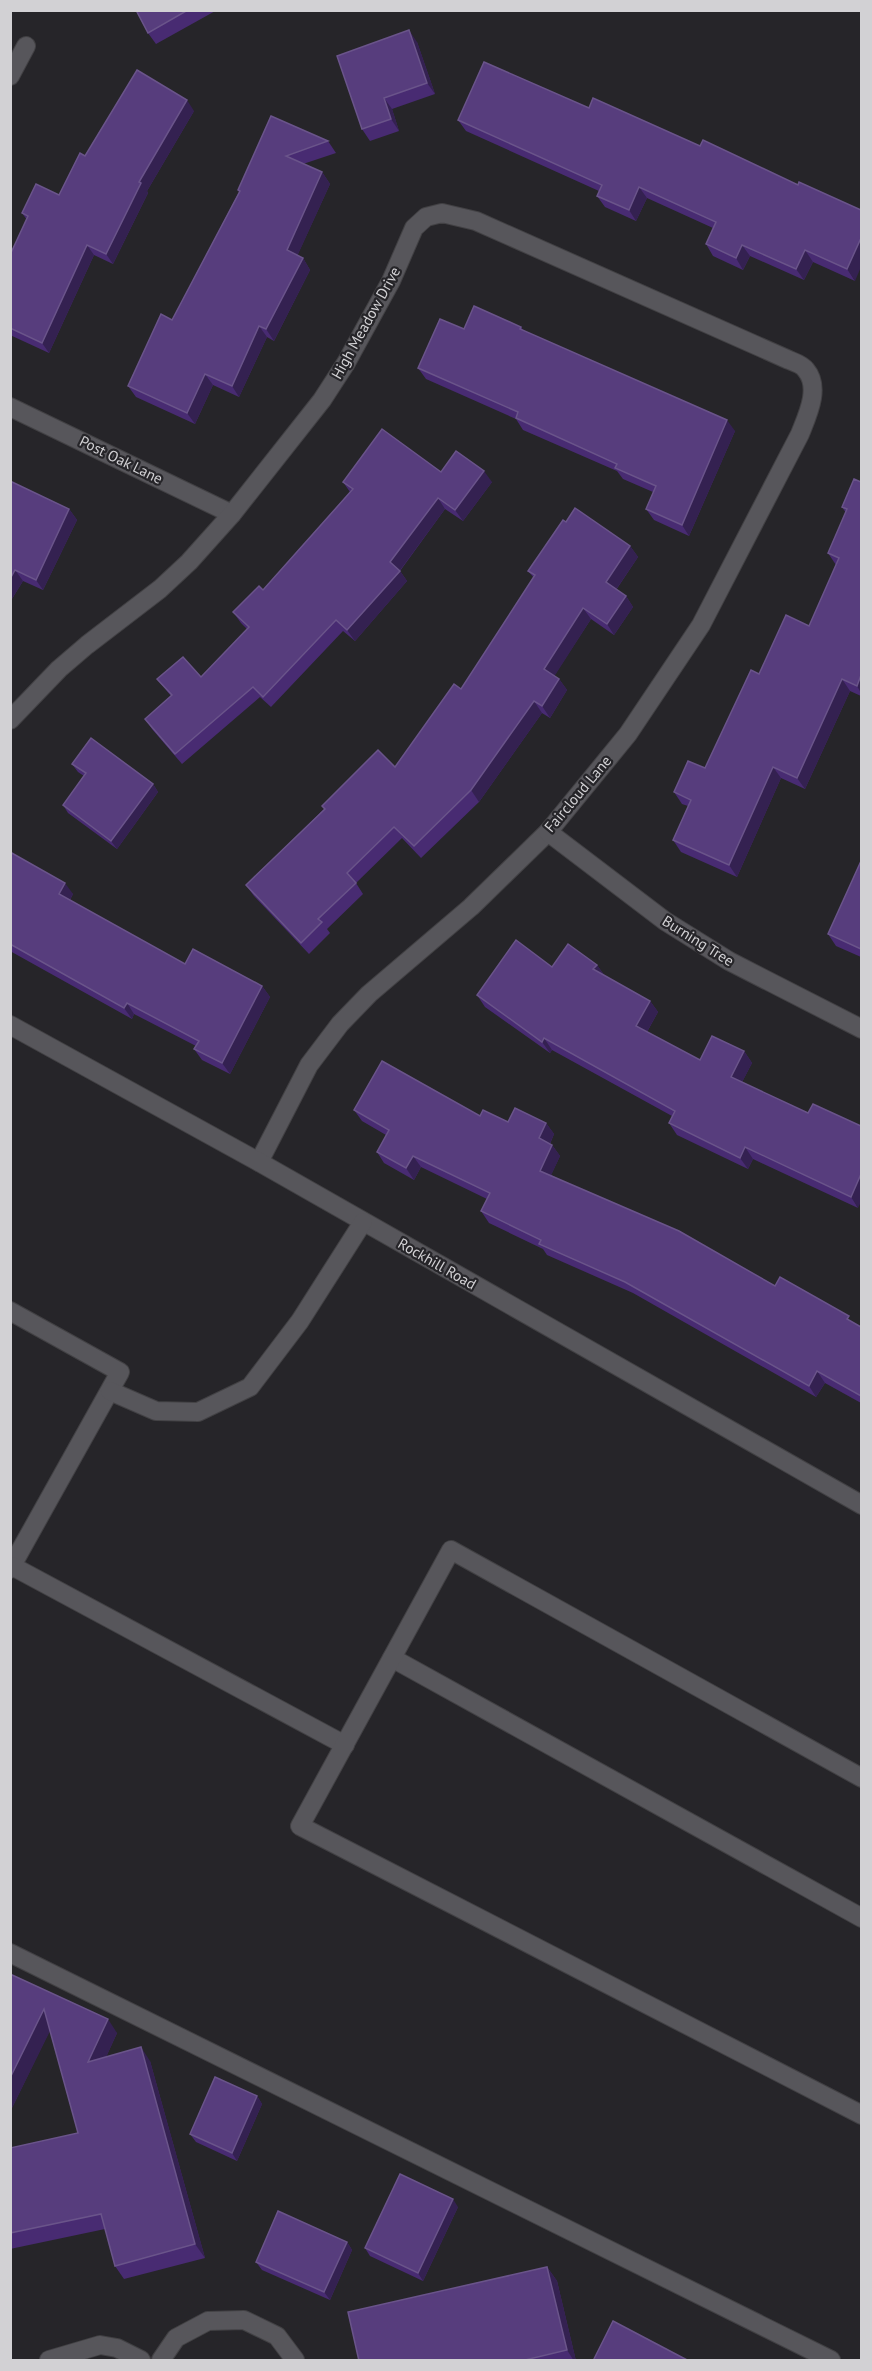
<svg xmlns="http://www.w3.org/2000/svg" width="872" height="2371" font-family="'PT Sans',sans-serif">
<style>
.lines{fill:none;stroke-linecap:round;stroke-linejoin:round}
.minor-casing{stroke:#424144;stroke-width:20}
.minor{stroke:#57565b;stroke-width:18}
.wall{fill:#482b72}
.shaded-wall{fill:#342151}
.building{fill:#573d7d;stroke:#6a548a;stroke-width:1.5}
.labels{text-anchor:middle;stroke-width:4.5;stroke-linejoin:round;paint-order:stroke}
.street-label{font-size:15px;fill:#d2d1d4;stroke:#262529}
</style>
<rect width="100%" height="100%" fill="#262529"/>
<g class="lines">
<g class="minor-casing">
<g id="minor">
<path d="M 10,76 L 26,46"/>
<path d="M 10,407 L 232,514"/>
<path d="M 10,720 L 59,669 L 87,645 L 160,589 L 189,562 L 232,514 L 322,400 L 346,363 L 391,281 L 414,228 L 426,217 L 442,213 L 476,221 L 789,360 C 794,362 803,365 806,370 C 821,388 807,416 800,434 L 701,625 L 628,734 L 548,832 L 471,907 L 369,994 L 340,1024 L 309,1065 L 259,1162"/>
<path d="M 548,832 L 665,921 L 729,961 L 862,1029"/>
<path d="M 10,1025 L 259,1162 L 862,1505"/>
<path d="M 10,1311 L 120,1372 L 10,1569"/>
<path d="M 110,1391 L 156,1411 L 198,1412 L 250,1387 L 300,1321 L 363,1222"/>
<path d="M 12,1566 L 345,1745"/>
<path d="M 392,1658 L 862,1918"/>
<path d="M 862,1778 L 451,1550 L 300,1826 L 862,2115"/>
<path d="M 10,1953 L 831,2360"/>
<path d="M 49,2360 L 100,2345 L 117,2348 L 141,2360"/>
<path d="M 161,2360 L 176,2338 L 208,2321 L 244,2320 L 277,2336 L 295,2360"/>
</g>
</g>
<use href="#minor" class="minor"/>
</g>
<g class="wall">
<path d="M 136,10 L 217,10 L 156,44 L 148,33 Z"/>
<path d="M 417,42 L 435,94 L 392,109 L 399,131 L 370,141 L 362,129 Z"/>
<path d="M 589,108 L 700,146 L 798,185 L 855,281 L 813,262 L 804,280 L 750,256 L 743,270 L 713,256 L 706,244 L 713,228 L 647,198 L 636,221 L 605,207 L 597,196 L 599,191 L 466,131 L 458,120 Z"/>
<path d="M 194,111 L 147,191 L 148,193 L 113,264 L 94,255 L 49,353 L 10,335 L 10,255 L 27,220 L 22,213 L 59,195 L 85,156 Z"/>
<path d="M 271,116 L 328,141 L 336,153 L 303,164 L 322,172 L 330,184 L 297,256 L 303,258 L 310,270 L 274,341 L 267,337 L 239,397 L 213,385 L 195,424 L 136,397 L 128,386 L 172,320 L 239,192 L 238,190 Z"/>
<path d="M 521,327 L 523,330 L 735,431 L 689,536 L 654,520 L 646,509 L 653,492 L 623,479 L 617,471 L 523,430 L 516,419 L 426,379 L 418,368 L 464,329 Z"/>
<path d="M 441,472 L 492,482 L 463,521 L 445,509 L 400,571 L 407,581 L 355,641 L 343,631 L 271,707 L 260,697 L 182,764 L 152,729 L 145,719 L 171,696 L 157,679 L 201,677 L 247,629 L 241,623 L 233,612 L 263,590 L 350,492 L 343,482 Z"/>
<path d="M 10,481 L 69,509 L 77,520 L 43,590 L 23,581 L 10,602 Z"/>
<path d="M 861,482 L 861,696 L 850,691 L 805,789 L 781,778 L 737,877 L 681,852 L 673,840 L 688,806 L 682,804 L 674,792 L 705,768 L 759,674 L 809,626 L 836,565 L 828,553 L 846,513 L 842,507 Z"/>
<path d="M 566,522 L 630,546 L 638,557 L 616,590 L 626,596 L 633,607 L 614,635 L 591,619 L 554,676 L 559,679 L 567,690 L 550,718 L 542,713 L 479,802 L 421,858 L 402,838 L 356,883 L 363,894 L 327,929 L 330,933 L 309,954 L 254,896 L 246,885 L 324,809 L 322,806 L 395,767 L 461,689 L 534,578 L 528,571 Z"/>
<path d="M 72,764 L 153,784 L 158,792 L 117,849 L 68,813 L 63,805 L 84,776 L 78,772 Z"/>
<path d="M 10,852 L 73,894 L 70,900 L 185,964 L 262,986 L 270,997 L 230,1074 L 202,1060 L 194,1049 L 196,1046 L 134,1014 L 132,1019 L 10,951 Z"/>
<path d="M 861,861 L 861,957 L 836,946 L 828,934 Z"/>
<path d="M 597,965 L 604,975 L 650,1001 L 658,1012 L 647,1032 L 700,1060 L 744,1051 L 752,1063 L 742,1082 L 808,1113 L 858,1208 L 753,1159 L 748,1169 L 677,1135 L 669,1123 L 672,1116 L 552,1050 L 550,1053 L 485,1007 L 477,995 L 552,967 Z"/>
<path d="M 354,1110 L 480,1116 L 508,1122 L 546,1123 L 554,1134 L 550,1144 L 552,1145 L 560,1156 L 551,1175 L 775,1286 L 861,1327 L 861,1403 L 825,1383 L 816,1397 L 633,1293 L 547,1255 L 543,1249 L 489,1223 L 481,1211 L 487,1199 L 421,1167 L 414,1180 L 384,1163 L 377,1152 L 386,1135 L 362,1121 Z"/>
<path d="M 10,1974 L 117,2033 L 106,2057 L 150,2061 L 205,2258 L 124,2279 L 115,2266 L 105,2229 L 10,2249 L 10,2148 L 78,2133 L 50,2030 L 10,2112 Z"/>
<path d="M 257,2096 L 262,2104 L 237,2161 L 196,2142 L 190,2134 Z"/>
<path d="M 458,2207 L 423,2281 L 370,2256 L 365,2248 Z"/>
<path d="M 347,2242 L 352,2250 L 330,2300 L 262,2270 L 256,2262 Z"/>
<path d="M 547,2267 L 557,2281 L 576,2361 L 359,2361 Z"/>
</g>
<g class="shaded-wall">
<path d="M 409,30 L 417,42 L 435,94 L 427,83 Z"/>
<path d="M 384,98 L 392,109 L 399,131 L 391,119 Z"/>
<path d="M 187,100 L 194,111 L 147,191 L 148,193 L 113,264 L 106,254 L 139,182 Z"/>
<path d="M 322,172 L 330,184 L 295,261 L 287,250 Z"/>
<path d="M 639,187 L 647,198 L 636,221 L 629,210 Z"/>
<path d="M 861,238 L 861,267 L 855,281 L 847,269 Z"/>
<path d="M 87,245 L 94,255 L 49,353 L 42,343 Z"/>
<path d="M 742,245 L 750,256 L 743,270 L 736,258 Z"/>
<path d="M 805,250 L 813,262 L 804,280 L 796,269 Z"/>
<path d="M 303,258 L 310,270 L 274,341 L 266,329 Z"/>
<path d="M 259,326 L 267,337 L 239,397 L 232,386 Z"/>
<path d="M 205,374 L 213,385 L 195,424 L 187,413 Z"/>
<path d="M 727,420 L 735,431 L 689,536 L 682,525 Z"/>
<path d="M 484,471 L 492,482 L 463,521 L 455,510 Z"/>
<path d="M 438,498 L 445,509 L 398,573 L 400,571 L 407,581 L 355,641 L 347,630 L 390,562 Z"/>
<path d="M 69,509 L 77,520 L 43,590 L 36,580 Z"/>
<path d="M 630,546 L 638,557 L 613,594 L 606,582 Z"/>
<path d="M 15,570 L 23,581 L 10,602 L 10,579 Z"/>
<path d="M 626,596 L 633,607 L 614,635 L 607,624 Z"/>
<path d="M 583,608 L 591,619 L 552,680 L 544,669 Z"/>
<path d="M 861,675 L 861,693 L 857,686 Z"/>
<path d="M 559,679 L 567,690 L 550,718 L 542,706 Z"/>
<path d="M 842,679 L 850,691 L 805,789 L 797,778 Z"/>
<path d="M 534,701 L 542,713 L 479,802 L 471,790 Z"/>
<path d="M 773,767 L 781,778 L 737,877 L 729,865 Z"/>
<path d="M 153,784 L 158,792 L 117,849 L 111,841 Z"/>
<path d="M 65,883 L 73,894 L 67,905 L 59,894 Z"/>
<path d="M 597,965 L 605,976 L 593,969 Z"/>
<path d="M 262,986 L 270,997 L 230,1074 L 222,1063 Z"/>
<path d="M 650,1001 L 658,1012 L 644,1037 L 636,1026 Z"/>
<path d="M 127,1003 L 134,1014 L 132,1019 L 124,1008 Z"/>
<path d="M 544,1038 L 552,1050 L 550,1053 L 542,1042 Z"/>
<path d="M 744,1051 L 752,1063 L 739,1088 L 731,1077 Z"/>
<path d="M 546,1123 L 554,1134 L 547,1150 L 539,1138 Z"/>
<path d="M 552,1145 L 560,1156 L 548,1182 L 540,1171 Z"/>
<path d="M 745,1147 L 753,1159 L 748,1169 L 740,1158 Z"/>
<path d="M 413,1156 L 421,1167 L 414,1180 L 406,1168 Z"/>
<path d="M 861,1174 L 861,1202 L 858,1208 L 851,1197 Z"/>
<path d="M 817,1371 L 825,1383 L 816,1397 L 809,1386 Z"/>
<path d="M 44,2009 L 54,2023 L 10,2112 L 10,2078 Z"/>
<path d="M 108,2019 L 117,2033 L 98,2075 L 88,2062 Z"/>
<path d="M 141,2047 L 150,2061 L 205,2258 L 195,2244 Z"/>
<path d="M 257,2096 L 262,2104 L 237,2161 L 232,2153 Z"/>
<path d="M 453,2199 L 458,2207 L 423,2281 L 418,2273 Z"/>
<path d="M 347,2242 L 352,2250 L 330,2300 L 324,2292 Z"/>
<path d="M 547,2267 L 557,2281 L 576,2361 L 574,2361 L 567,2350 Z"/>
</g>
<g class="building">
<path d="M 136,10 L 188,10 L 148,33 Z"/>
<path d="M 409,30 L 427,83 L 384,98 L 391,119 L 362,129 L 337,56 Z"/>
<path d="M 484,62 L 589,108 L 593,98 L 700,146 L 703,140 L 798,185 L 799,182 L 861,210 L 861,238 L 847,269 L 805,250 L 796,269 L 742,245 L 736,258 L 706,244 L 716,222 L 639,187 L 629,210 L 597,196 L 602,185 L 458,120 Z"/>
<path d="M 137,70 L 187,100 L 139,182 L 141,183 L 106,254 L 87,245 L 42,343 L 10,328 L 10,255 L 28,216 L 22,213 L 36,184 L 59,195 L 80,153 L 85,156 Z"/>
<path d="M 271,116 L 328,141 L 286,156 L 322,172 L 287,250 L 303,258 L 266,329 L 259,326 L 232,386 L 205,374 L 187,413 L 128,386 L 161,314 L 172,320 L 240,191 L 238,190 Z"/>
<path d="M 474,306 L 521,327 L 520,329 L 727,420 L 682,525 L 646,509 L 656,486 L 615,468 L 617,464 L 516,418 L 518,412 L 418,368 L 440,319 L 464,329 Z"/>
<path d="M 382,429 L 441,472 L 456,451 L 484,471 L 455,510 L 438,498 L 390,562 L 400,571 L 347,630 L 336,620 L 263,697 L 253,687 L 175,754 L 145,719 L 172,695 L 157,679 L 183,657 L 201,677 L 249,627 L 233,612 L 259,586 L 263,590 L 353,489 L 343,482 Z"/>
<path d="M 854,479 L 861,482 L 861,675 L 857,686 L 842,679 L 797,778 L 773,767 L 729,865 L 673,840 L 691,800 L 674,792 L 688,761 L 705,768 L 751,670 L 759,674 L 786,615 L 809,626 L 839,558 L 828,553 L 847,509 L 842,507 Z"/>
<path d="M 10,481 L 69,509 L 36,580 L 15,570 L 10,579 Z"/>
<path d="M 575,508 L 630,546 L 606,582 L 626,596 L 607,624 L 583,608 L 544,669 L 559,679 L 542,706 L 534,701 L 471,790 L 414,846 L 394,827 L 347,873 L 356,883 L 318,919 L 322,922 L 301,943 L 246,885 L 325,809 L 322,806 L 378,750 L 395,767 L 454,684 L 461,689 L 535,575 L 528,571 L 563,520 L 566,522 Z"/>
<path d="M 91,738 L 153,784 L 111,841 L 63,805 L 86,773 L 72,764 Z"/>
<path d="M 10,852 L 65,883 L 59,894 L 185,964 L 193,949 L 262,986 L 222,1063 L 194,1049 L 199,1041 L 127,1003 L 124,1008 L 10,944 Z"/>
<path d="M 861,861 L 861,949 L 828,934 Z"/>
<path d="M 516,940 L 552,967 L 568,944 L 597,965 L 593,969 L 650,1001 L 636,1026 L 700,1060 L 712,1036 L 744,1051 L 731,1077 L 808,1113 L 813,1104 L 861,1126 L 861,1174 L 851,1197 L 745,1147 L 740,1158 L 669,1123 L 675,1111 L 544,1038 L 542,1042 L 477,995 Z"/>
<path d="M 382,1061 L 480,1116 L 483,1110 L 508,1122 L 515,1108 L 546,1123 L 539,1138 L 552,1145 L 540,1171 L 679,1231 L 775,1286 L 780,1277 L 849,1316 L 847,1319 L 861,1327 L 861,1396 L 817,1371 L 809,1386 L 625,1282 L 539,1244 L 541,1240 L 481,1211 L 490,1193 L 413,1156 L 406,1168 L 377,1152 L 389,1130 L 354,1110 Z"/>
<path d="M 10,1974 L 108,2019 L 88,2062 L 141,2047 L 195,2244 L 115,2266 L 101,2214 L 10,2233 L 10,2148 L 78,2133 L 44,2009 L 10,2078 Z"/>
<path d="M 215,2077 L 257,2096 L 232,2153 L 190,2134 Z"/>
<path d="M 400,2174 L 453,2199 L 418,2273 L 365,2248 Z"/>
<path d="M 278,2211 L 347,2242 L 324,2292 L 256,2262 Z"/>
<path d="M 547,2267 L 567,2350 L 521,2361 L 359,2361 L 348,2312 Z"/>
<path d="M 613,2321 L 689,2361 L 593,2361 Z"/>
</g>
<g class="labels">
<g class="street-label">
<text transform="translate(366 323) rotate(-61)" y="5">High Meadow Drive</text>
<text transform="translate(121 460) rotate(26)" y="5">Post Oak Lane</text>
<text transform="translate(578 794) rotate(-50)" y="5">Faircloud Lane</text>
<text transform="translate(698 941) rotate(32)" y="5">Burning Tree</text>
<text transform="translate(437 1264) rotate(30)" y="5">Rockhill Road</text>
</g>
</g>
<rect width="872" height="2371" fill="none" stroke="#d2d1d4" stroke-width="24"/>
</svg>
